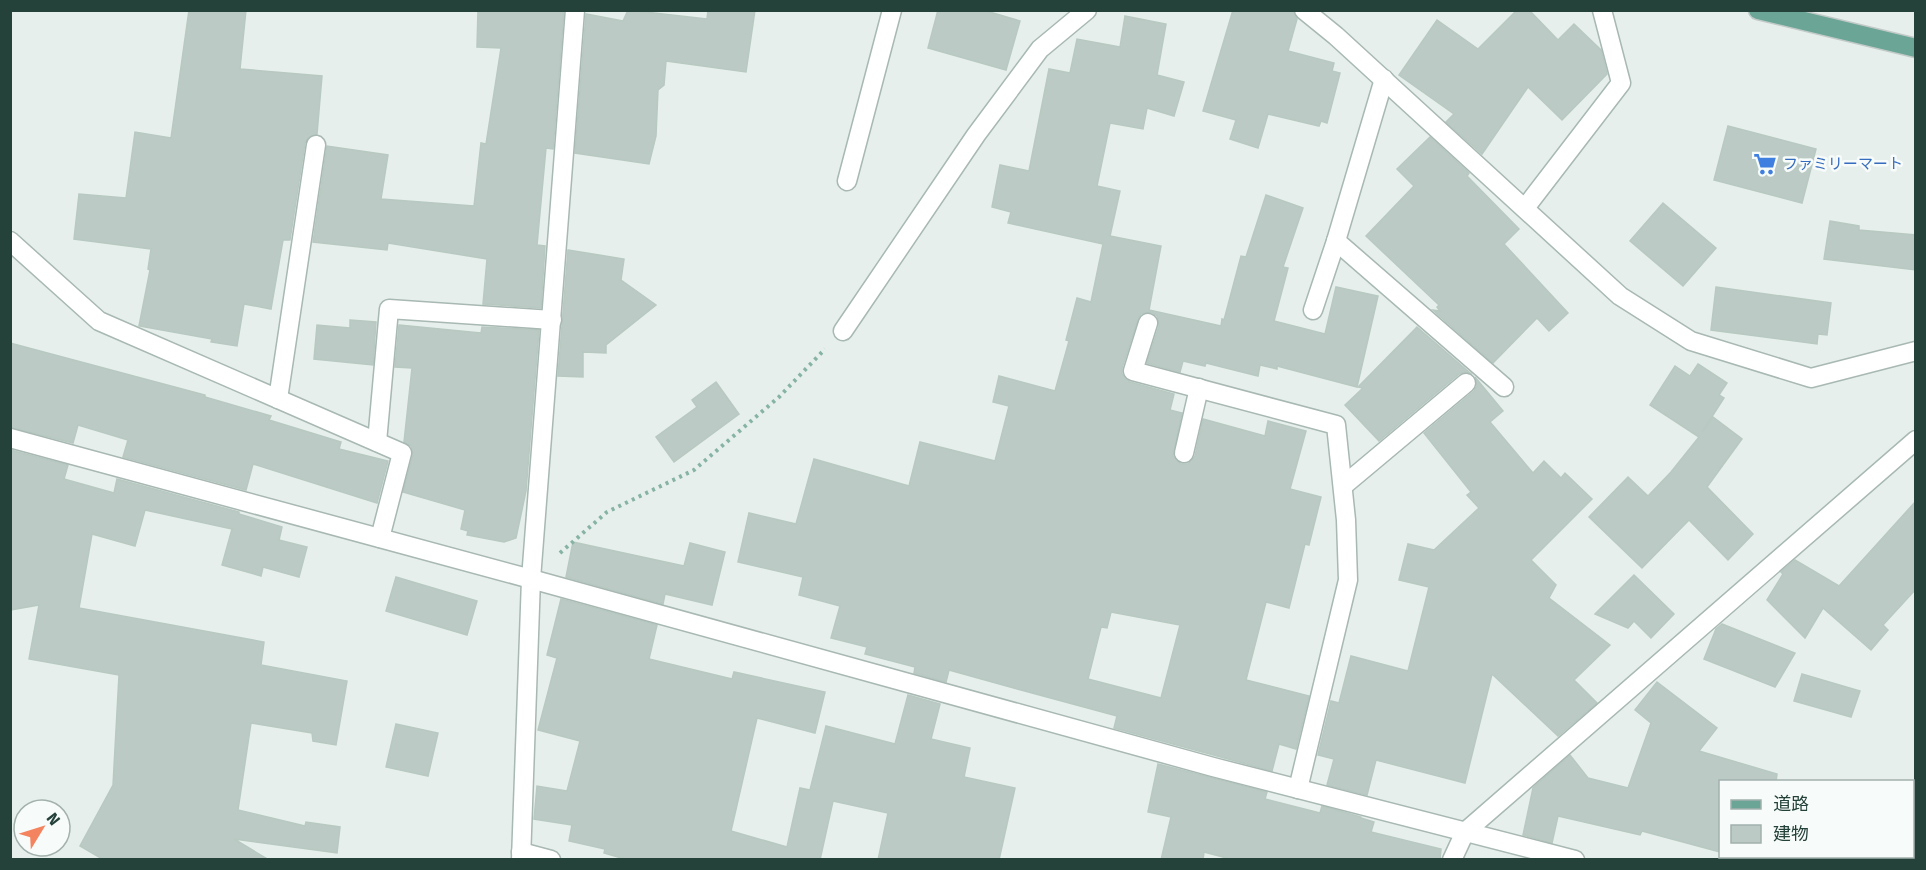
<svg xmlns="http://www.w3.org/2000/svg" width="1926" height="870" font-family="'Fira Sans','Noto Sans JP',sans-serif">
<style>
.building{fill:#bbcac4;stroke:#b8c9c2;stroke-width:1.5;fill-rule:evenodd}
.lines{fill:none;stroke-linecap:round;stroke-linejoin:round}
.lane-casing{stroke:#a8b8b2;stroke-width:21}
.street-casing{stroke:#a8b8b2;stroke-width:21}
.primary-casing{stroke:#c2cac8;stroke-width:21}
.path{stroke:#86b3a5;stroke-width:4;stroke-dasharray:3 4.5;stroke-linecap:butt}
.lane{stroke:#fff;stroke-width:18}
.street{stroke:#fff;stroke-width:18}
.primary{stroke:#6aa596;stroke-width:18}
.labels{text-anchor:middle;stroke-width:5;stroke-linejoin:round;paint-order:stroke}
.shop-label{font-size:15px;fill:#366cbe;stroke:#f7fbf9;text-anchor:start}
</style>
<rect width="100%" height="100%" fill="#e6efeb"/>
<g class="building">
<path d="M 189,10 L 246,10 L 240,69 L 322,76 L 317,134 L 308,138 L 305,143 L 290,240 L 283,240 L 271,309 L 244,304 L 237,346 L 211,342 L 212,339 L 139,326 L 150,270 L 148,269 L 151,249 L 74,239 L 79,194 L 126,198 L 135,132 L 171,138 Z"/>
<path d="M 478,10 L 564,10 L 553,149 L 546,148 L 537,245 L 545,246 L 541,308 L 483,304 L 487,259 L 388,243 L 387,250 L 313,242 L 327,146 L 388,155 L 381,199 L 474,206 L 481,143 L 486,144 L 501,48 L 477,47 Z"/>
<path d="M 628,10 L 707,19 L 708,10 L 755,10 L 746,72 L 666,61 L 664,85 L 658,90 L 656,136 L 649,164 L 575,153 L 586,14 L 623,21 Z"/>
<path d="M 938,10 L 983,10 L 1020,21 L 1006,70 L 928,48 Z"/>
<path d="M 1233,10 L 1293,10 L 1297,19 L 1288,51 L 1334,63 L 1332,71 L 1340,73 L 1327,123 L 1321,121 L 1319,126 L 1268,114 L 1258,148 L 1230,139 L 1236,120 L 1203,111 Z"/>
<path d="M 1517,10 L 1529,10 L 1558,40 L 1574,24 L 1601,50 L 1607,74 L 1562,120 L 1528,87 L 1482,154 L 1446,122 L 1454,114 L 1399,75 L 1437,20 L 1478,49 Z"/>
<path d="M 1125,16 L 1166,24 L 1157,75 L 1184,82 L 1174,116 L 1147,108 L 1143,129 L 1110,123 L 1097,186 L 1120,191 L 1110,236 L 1161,246 L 1149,310 L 1221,326 L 1222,319 L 1224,320 L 1241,256 L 1246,257 L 1266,195 L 1303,208 L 1283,267 L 1288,268 L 1274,321 L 1325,334 L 1336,287 L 1378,296 L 1357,387 L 1277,366 L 1277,369 L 1260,365 L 1258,376 L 1206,363 L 1205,366 L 1183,361 L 1180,372 L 1147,363 L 1159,326 L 1157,316 L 1151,312 L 1141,314 L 1138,319 L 1122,368 L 1122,374 L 1130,382 L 1174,394 L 1170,410 L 1182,413 L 1173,456 L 1181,464 L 1188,464 L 1195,456 L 1203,419 L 1265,436 L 1268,421 L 1306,431 L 1290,489 L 1321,497 L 1309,545 L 1305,544 L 1289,608 L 1266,602 L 1246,680 L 1309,696 L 1296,749 L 1279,744 L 1272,771 L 1114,728 L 1117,716 L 1021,690 L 949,670 L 946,682 L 914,673 L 915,667 L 865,654 L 867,647 L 831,638 L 840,606 L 799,595 L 803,577 L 738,562 L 749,513 L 796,524 L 814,459 L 909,486 L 920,442 L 995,461 L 1009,406 L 993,402 L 999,376 L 1055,391 L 1069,341 L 1066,340 L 1077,298 L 1091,302 L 1103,244 L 1008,223 L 1011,212 L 992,207 L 1000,165 L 1029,171 L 1049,69 L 1070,73 L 1077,39 L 1120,47 ZM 1111,612 L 1180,625 L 1161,698 L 1088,679 L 1101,627 L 1107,628 Z"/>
<path d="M 1728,126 L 1816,149 L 1802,203 L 1714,180 Z"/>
<path d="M 1430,137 L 1469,173 L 1467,176 L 1519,229 L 1504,244 L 1568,313 L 1549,331 L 1537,318 L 1493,363 L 1433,310 L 1440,311 L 1437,307 L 1439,305 L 1366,236 L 1414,186 L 1397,169 Z"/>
<path d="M 1663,203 L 1716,248 L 1683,286 L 1630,241 Z"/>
<path d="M 1830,221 L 1859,226 L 1859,230 L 1916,235 L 1916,270 L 1824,259 Z"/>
<path d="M 568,250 L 624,259 L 621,280 L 656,305 L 606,345 L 606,353 L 583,352 L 583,377 L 558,376 Z"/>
<path d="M 1716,287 L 1831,303 L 1827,335 L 1818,334 L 1817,344 L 1711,330 Z"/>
<path d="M 350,320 L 376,322 L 373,365 L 314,359 L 317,325 L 350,328 Z"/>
<path d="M 399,325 L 481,333 L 482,327 L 539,330 L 526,491 L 516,538 L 504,542 L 467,535 L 468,531 L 461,529 L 465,510 L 403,492 L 413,455 L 411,446 L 404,442 L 412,368 L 395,367 Z"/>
<path d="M 1417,327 L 1470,373 L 1465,372 L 1459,374 L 1379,441 L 1345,405 L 1363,388 L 1358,387 Z"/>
<path d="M 10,343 L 205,395 L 205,397 L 271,416 L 269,420 L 341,442 L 339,449 L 388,461 L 377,503 L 253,464 L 246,490 L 123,457 L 128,440 L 78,425 L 73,443 L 10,427 Z"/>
<path d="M 1698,364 L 1727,383 L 1719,395 L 1724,398 L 1702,432 L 1713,417 L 1742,439 L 1707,487 L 1753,534 L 1728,560 L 1689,520 L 1642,568 L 1589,517 L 1628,477 L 1648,496 L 1671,472 L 1699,437 L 1650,405 L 1675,366 L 1690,376 Z"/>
<path d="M 1475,377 L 1503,411 L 1490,422 L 1533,473 L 1544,461 L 1561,478 L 1565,473 L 1592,499 L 1531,560 L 1556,585 L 1549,598 L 1610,645 L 1574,680 L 1597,703 L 1558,736 L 1492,674 L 1465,783 L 1376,760 L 1367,795 L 1327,785 L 1334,759 L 1318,755 L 1331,701 L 1339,703 L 1351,656 L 1408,671 L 1429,587 L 1399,580 L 1408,544 L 1434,550 L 1479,508 L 1467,495 L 1471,492 L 1424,433 L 1474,391 L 1477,386 Z"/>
<path d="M 716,382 L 739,414 L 674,462 L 656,437 L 697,407 L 692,400 Z"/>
<path d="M 10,450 L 68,465 L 64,479 L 114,493 L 117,479 L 239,512 L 239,514 L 282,527 L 279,540 L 307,547 L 299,577 L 263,567 L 261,576 L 222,565 L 232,529 L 145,510 L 135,546 L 92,534 L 79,608 L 264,642 L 261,665 L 347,681 L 336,745 L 313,741 L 312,733 L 251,723 L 238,810 L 305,826 L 306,822 L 340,827 L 337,853 L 234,839 L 269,860 L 104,860 L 80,846 L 113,785 L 119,675 L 29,659 L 39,605 L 10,610 Z"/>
<path d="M 1916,501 L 1916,589 L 1883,625 L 1888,630 L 1871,650 L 1823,608 L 1805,638 L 1767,600 L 1783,574 L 1781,572 L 1795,560 L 1839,586 Z"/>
<path d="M 573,542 L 684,566 L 690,543 L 725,552 L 712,605 L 665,594 L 663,604 L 566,577 Z"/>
<path d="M 1634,575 L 1674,614 L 1651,638 L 1634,621 L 1628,628 L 1595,614 Z"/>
<path d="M 396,577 L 477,601 L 467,635 L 386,611 Z"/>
<path d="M 561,599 L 657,625 L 649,659 L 732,679 L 734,672 L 825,692 L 815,733 L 757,718 L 731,831 L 787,847 L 800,788 L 810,790 L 826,726 L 895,744 L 908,695 L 940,704 L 931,739 L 970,748 L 964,777 L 1015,788 L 999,860 L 878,860 L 888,813 L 833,801 L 820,860 L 628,860 L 604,853 L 605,849 L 569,841 L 572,825 L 534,819 L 537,786 L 567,791 L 580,741 L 538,730 L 557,658 L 547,655 Z"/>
<path d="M 1722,624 L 1795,653 L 1775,687 L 1704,659 L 1716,629 Z"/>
<path d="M 1802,674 L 1860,691 L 1851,717 L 1794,701 Z"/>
<path d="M 1657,682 L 1717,728 L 1699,751 L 1777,774 L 1776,782 L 1720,782 L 1720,852 L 1642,831 L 1640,835 L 1558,816 L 1552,843 L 1523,835 L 1533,788 L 1570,755 L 1588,778 L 1628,788 L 1651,723 L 1635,710 Z"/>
<path d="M 396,724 L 438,733 L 428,776 L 386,767 Z"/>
<path d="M 1158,764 L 1267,792 L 1265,799 L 1320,813 L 1322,806 L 1361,817 L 1361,818 L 1374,822 L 1371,832 L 1441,849 L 1440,860 L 1234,860 L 1204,852 L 1203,860 L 1161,860 L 1171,817 L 1148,812 Z"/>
</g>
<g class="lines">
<g class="lane-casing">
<path id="lane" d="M 843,331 L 976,135 L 1040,49 L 1087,10"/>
</g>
<g class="street-casing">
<g id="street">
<path d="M 1304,10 L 1336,36 L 1620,296 L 1691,341 L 1811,378 L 1916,351"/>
<path d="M 847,181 L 892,10"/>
<path d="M 1525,208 L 1621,83 L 1602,10"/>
<path d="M 10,241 L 99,321 L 402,453 L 380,538"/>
<path d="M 1336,241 L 1504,387"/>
<path d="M 1313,310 L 1336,241 L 1384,79"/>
<path d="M 1148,323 L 1133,371 L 1336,425 L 1346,520 L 1348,580 L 1298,789"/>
<path d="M 278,399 L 316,145"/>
<path d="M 10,438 L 531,579 L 1213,767 L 1575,860"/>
<path d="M 377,442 L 389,309 L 552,320"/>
<path d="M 1184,453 L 1199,388"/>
<path d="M 1343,486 L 1466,383"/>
<path d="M 521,852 L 551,860"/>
<path d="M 521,860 L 531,579 L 575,10"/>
<path d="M 1452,860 L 1465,832 L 1916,440"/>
</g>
</g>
<g class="primary-casing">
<path id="primary" d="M 1758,10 L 1916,48"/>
</g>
<path class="path" d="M 560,553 L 607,512 L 694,470 L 779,397 L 825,349"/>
<use href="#lane" class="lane"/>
<use href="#street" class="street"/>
<use href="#primary" class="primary"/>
</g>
<defs>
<g id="supermarket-bare" transform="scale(1.8)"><path d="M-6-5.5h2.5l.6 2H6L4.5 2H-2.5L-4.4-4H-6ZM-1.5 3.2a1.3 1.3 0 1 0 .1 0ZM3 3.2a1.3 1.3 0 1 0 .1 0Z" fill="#3f7fe0" stroke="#f7fbf9" stroke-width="2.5" paint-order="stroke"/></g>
</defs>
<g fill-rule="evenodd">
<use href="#supermarket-bare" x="1765" y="164"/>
</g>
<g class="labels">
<g class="shop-label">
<text x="1783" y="169">ファミリーマート</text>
</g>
</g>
<rect width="1926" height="870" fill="none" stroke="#24423a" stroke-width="24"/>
<rect x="1719" y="780" width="195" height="78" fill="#f7fbf9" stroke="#a3b1ad" stroke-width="1.5"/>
<rect x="1731" y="800" width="30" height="9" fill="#6aa596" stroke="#a3b1ad" stroke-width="1.5"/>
<text x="1773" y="810" font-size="18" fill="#24423a">道路</text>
<rect x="1731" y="825" width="30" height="18" fill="#bbcac4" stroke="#a3b1ad" stroke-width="1.5"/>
<text x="1773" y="840" font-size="18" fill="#24423a">建物</text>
<g transform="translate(42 828) rotate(52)"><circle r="28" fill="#f7fbf9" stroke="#a3b1ad" stroke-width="1.5"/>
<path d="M0-4.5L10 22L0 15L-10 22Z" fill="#f4845f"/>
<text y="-9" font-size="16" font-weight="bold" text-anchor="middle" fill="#24423a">N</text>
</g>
</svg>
